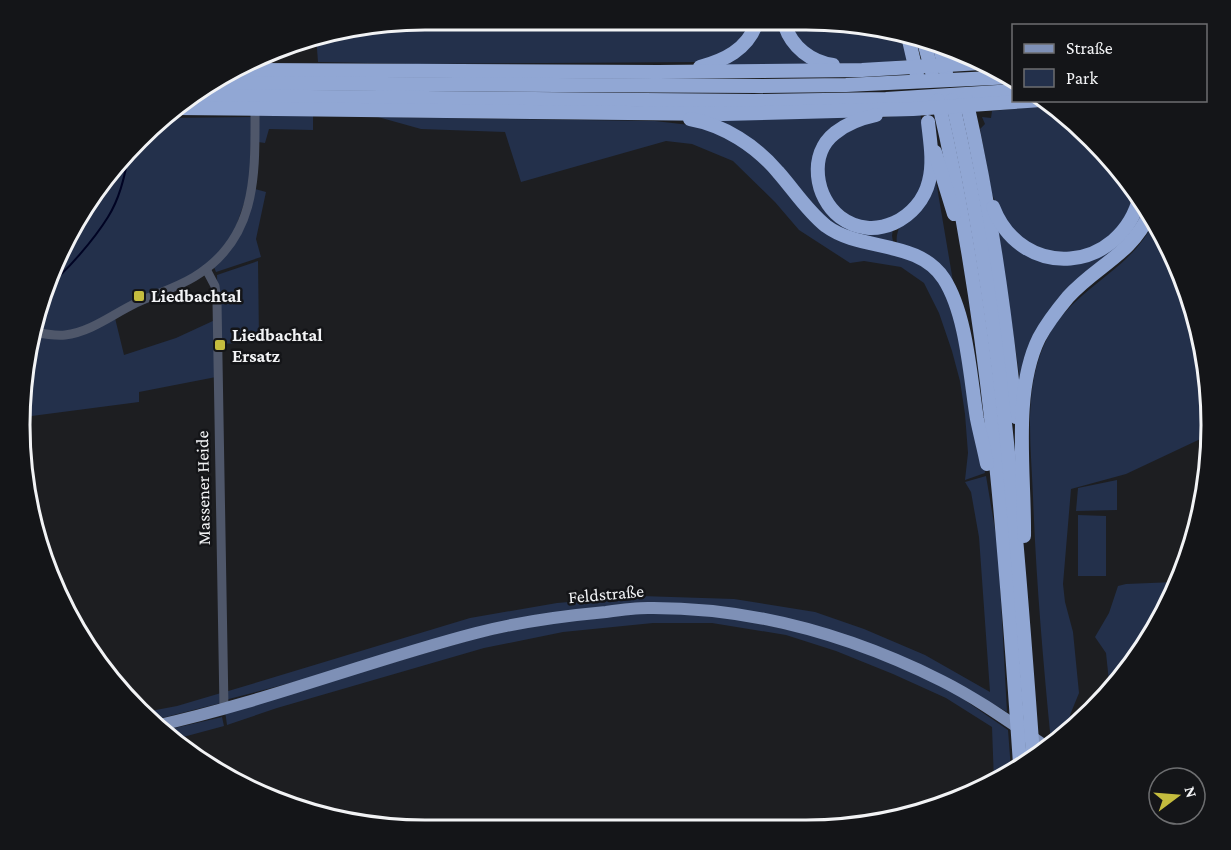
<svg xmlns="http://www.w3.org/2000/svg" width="1231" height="850" font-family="'Crimson Pro',serif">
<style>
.green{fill:#23304b}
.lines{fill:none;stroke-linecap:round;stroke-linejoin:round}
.stream{stroke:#000323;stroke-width:2}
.minor{stroke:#4f576a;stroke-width:9}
.major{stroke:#7e90b6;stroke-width:12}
.highway{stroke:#91a7d4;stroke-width:14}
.poi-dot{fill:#c4bc3e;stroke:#141518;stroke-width:2}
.labels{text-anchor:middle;stroke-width:5;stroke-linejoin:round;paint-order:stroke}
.poi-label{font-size:18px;font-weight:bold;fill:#f2f3f5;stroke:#141518;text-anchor:start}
.street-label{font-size:18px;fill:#f2f3f5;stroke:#141518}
.rim{fill:none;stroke:#f2f3f5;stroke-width:3}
</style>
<rect width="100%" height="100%" fill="#1d1e21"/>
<g class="green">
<path d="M 425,20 L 751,25 L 738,44 L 703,62 L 417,64 L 318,62 L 316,35 L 320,33 Z"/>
<path d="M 758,25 L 783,26 L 828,68 L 716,67 Z"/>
<path d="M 790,26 L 885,27 L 902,34 L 907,60 C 874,62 829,73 802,46 C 797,41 794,32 790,26 Z"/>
<path d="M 1032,107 L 1055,110 L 1093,139 L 1135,190 L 1130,212 L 1116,231 L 1098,247 L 1076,253 L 1049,251 L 1023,240 L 1002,218 L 992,194 L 980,129 L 985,124 L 982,117 L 991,118 L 992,111 Z"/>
<path d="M 920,113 L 927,147 L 928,163 L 917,203 L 889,222 L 858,222 L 827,198 L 821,164 L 835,136 L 871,119 Z"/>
<path d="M 313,115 L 313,130 L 269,129 L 265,143 L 258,142 L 258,116 Z"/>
<path d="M 854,115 L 817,148 L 828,211 L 893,229 L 892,236 L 894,247 L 828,224 L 779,168 L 703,120 Z"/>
<path d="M 252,117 L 249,189 L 233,235 L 205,268 L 88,326 L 65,333 L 34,330 L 51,270 L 120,158 L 165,118 Z"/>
<path d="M 378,117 L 655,121 L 707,127 L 756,154 L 824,229 L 905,254 L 941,280 L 954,307 L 985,473 L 965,480 L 968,453 L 965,414 L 960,381 L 952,351 L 939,313 L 924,283 L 901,267 L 864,261 L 850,263 L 799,230 L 775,202 L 733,161 L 692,144 L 666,141 L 521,182 L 505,132 L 421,129 Z"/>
<path d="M 935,175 L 955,293 L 897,243 C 893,224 924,191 935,175 Z"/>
<path d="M 255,189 L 266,192 L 256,239 L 261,257 L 216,272 L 214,267 C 241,240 247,226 255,189 Z"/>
<path d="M 1143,200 L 1148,209 L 1133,238 L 1056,303 L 1022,394 L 998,228 L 1023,252 L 1092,259 Z"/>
<path d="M 1154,221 L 1181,270 L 1204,346 L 1211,425 L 1211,434 L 1126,474 L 1071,489 L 1063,584 L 1065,602 L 1073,632 L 1079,693 L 1070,715 L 1076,724 L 1051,742 C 1043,660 1036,579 1033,497 C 1031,442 1022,383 1050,333 C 1076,287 1133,269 1154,221 Z"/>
<path d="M 258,261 L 259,342 L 219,344 L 217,275 Z"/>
<path d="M 115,318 L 124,355 L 176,338 L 215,320 L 216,377 L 139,392 L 139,402 L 24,417 L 23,372 L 33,335 L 57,339 Z"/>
<path d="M 986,476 L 998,547 L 1007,712 L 959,684 L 735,608 L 561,612 L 225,700 L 225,692 L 470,618 L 557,603 L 641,596 L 734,599 L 815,612 L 864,629 L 925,655 L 990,692 L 979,537 L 971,492 L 965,482 Z"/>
<path d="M 1117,480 L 1117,510 L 1076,511 L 1078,488 Z"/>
<path d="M 1078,515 L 1106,516 L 1106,576 L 1078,576 Z"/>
<path d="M 1183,573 L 1143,651 L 1110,691 L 1106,653 L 1095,637 L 1109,613 L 1118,586 L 1126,584 L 1175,582 Z"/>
<path d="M 651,612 L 733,618 L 843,642 L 907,668 L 953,692 L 1008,730 L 1011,770 L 994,782 L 992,727 L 946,698 L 893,674 L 836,651 L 786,635 L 712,623 L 653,623 L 563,632 L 484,648 L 277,708 L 227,725 L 225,711 L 478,638 L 561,620 Z"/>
<path d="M 221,693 L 221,703 L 150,721 L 140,713 L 177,706 Z"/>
<path d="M 222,717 L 224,726 L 172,740 L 162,731 Z"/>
</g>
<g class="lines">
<path class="stream" d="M 46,287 C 66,273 95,238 108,217 C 120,198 126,172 129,150"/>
<g class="minor">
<path d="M 206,269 L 215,286 L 217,302 L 224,708"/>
<path d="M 34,332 C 44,334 55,336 65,335 C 91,332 113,314 136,303 C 155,294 176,288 194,277 C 259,238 255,172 255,106"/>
</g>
<path class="major" d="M 155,726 C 264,702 368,661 476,633 C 518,622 562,616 606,612 C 620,610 634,608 648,608 C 750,607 850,635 942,681 C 978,699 1011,723 1045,746"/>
<g class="highway">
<path d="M 785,26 C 792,47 811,62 833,65"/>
<path d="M 908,36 L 917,75"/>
<path d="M 924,42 L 932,72"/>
<path d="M 940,48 L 946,72"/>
<path d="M 700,67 C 725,60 746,50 756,25"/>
<path d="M 239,70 L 658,72 L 862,70 L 981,63"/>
<path d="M 211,83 L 758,86 L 846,85 L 1013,77"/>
<path d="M 191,96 L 754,101 L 886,99 L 1014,91"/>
<path d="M 966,99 C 990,204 1005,310 1016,417"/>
<path d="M 938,100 C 989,317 1005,542 1020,764"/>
<path d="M 952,100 C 1002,314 1017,536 1033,755"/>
<path d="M 177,108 L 723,114 L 913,109 L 1042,100"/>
<path d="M 876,115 C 862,118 846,124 835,133 C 808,154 815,198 840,217 C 874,243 920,219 929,181 C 934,162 930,141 928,122"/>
<path d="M 690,119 C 724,125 756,146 778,172 C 794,190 807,211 826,226 C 861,252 918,239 944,279 C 967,315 970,377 977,419 C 980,434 984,449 987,464"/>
<path d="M 935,152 L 954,214"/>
<path d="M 993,207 C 1022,282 1121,273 1140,196"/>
<path d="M 1024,536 C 1025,476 1012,393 1039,338 C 1047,323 1058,309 1068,297 C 1097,265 1131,255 1150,213"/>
</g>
</g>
<g class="poi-dot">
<rect x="133" y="290" width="12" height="12" rx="3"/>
<rect x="214" y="339" width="12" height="12" rx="3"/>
</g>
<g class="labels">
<g class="poi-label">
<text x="151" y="302">Liedbachtal</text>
<text x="232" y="341">Liedbachtal<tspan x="232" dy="21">Ersatz</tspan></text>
</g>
<g class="street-label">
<text transform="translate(203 488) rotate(-91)" y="6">Massener Heide</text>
<text transform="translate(606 594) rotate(-5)" y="6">Feldstraße</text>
</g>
</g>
<path d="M0 0H1231V850H0ZM425 30H806A395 395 0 0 1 1201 425V425A395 395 0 0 1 806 820H425A395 395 0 0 1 30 425V425A395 395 0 0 1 425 30Z" fill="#141518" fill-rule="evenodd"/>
<path class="rim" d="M425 30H806A395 395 0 0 1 1201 425V425A395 395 0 0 1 806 820H425A395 395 0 0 1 30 425V425A395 395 0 0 1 425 30Z"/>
<rect x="1012" y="24" width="195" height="78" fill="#141518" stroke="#6d6e70" stroke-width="1.5"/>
<rect x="1024" y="44" width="30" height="9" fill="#7e90b6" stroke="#6d6e70" stroke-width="1.5"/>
<text x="1066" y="54" font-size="18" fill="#f2f3f5">Straße</text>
<rect x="1024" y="69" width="30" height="18" fill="#23304b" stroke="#6d6e70" stroke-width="1.5"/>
<text x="1066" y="84" font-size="18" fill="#f2f3f5">Park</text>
<g transform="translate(1177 796) rotate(74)"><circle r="28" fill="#141518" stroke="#6d6e70" stroke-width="1.5"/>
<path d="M0-4.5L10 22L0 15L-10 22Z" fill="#c4bc3e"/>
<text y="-9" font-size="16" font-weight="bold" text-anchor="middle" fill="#f2f3f5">N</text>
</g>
</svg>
